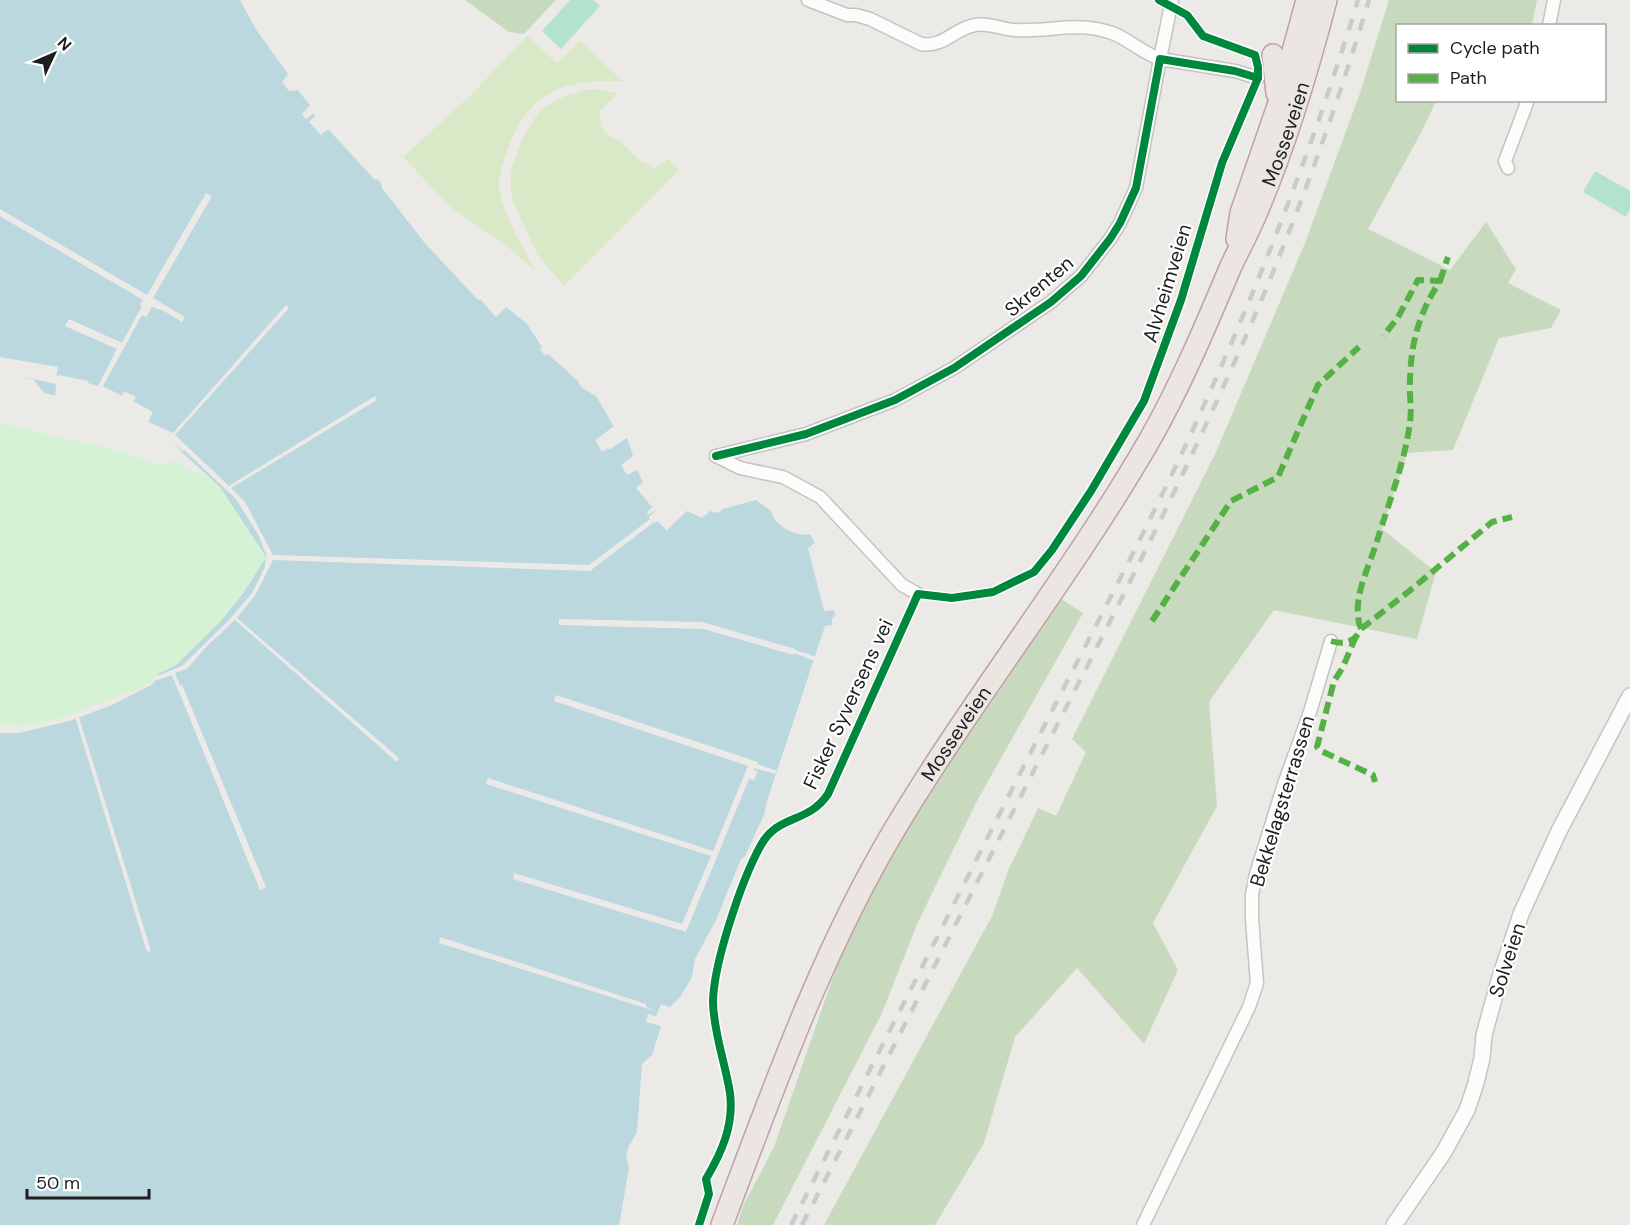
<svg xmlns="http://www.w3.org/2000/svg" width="1630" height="1225" font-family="'DM Sans',sans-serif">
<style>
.grass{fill:#d9e9c7}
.forest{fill:#c8dabd}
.park{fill:#d5f2d5}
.pitch{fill:#b3e2ce}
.water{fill:#bbd8df}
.pier{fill:#eceae7}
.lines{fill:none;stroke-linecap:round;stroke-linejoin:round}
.minor-casing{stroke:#c5c4c3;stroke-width:15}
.tertiary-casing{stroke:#c5c4c3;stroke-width:18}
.trunk-casing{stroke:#c19fa9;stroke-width:24}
.minor{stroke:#fcfcfb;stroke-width:12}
.tertiary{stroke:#fcfcfb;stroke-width:15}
.trunk{stroke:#ece6e2;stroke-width:21}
.rail{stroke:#cacac9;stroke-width:4.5;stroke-dasharray:12 12;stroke-linecap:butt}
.quiet{stroke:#55b145;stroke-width:6;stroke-dasharray:12 6;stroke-linecap:butt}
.cycleway-casing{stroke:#fff;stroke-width:11}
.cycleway{stroke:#00873e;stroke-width:8}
.labels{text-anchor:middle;stroke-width:4.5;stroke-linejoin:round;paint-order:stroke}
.street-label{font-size:20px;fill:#1e1e1e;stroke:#fff}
</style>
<rect width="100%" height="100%" fill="#eceae7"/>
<g class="grass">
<path d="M 527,36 L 557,63 L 580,41 L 623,81 C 564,80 530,89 508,149 C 503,162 497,178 500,193 C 506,221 523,247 536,272 L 509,248 L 452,208 L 403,157 L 471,95 Z"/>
<path d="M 599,89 L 618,93 L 599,112 L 602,127 L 610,137 L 619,140 L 641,162 L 644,161 L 653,169 L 669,159 L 679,170 L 564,286 L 537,254 L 512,199 L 510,173 L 522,139 L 540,110 L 564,96 L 585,90 Z"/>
</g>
<g class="forest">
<path d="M 465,0 L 556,0 L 524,34 L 509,32 Z"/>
<path d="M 1389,0 L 1537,0 L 1532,25 L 1398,26 L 1398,100 L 1436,101 L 1423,129 L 1368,229 L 1450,270 L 1486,222 L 1516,269 L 1508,283 L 1561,310 L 1551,328 L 1499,338 L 1453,450 L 1407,453 L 1382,529 L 1436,572 L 1417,639 L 1274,610 L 1209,702 L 1217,806 L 1153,923 L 1178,970 L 1144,1044 L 1077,968 L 1015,1037 L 984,1143 L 935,1225 L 824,1225 L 992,916 L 1008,871 L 1038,808 L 1056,816 L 1086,752 L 1072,739 L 1216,452 L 1305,243 L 1360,93 Z"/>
<path d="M 1058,597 L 1083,613 L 978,799 L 918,922 L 882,1013 L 773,1225 L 737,1225 L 743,1206 L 774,1147 L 843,948 L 897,843 L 982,707 Z"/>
</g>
<path class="park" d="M 0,423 L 119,451 L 162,465 L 178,460 C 190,477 196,470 210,477 C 234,488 266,541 266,567 L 179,672 L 71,715 L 41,724 L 20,726 L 0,725 Z"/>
<g class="pitch">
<path d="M 570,0 L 593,0 L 600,6 L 561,49 L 542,31 Z"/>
<path d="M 1595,171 L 1630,191 L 1630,209 L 1626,217 L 1583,192 Z"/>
</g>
<path class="water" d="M 0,0 L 240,0 L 257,31 L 288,74 L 282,82 L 289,91 L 298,90 L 329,130 L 375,180 L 377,179 L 381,183 L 382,188 L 424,242 L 478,300 L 480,299 L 496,317 L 506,307 L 527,324 L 542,347 L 540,349 L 544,355 L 548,354 L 578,381 L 581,387 L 596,396 L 613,425 L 627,438 L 633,456 L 621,465 L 627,475 L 637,470 L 643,482 L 636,488 L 653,508 L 658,509 L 649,517 L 655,523 L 658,521 L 667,530 L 687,511 L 702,518 L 710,511 L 718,513 L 723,509 L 756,500 L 771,511 C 774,525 796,538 810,534 L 815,543 L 808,548 L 824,611 L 833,610 L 836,614 L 832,619 L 832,625 L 825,626 L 767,801 L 764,815 L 745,856 L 741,859 L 716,920 L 695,959 L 692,977 L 680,997 L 670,1007 L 661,1004 L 656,1016 L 648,1014 L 646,1022 L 661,1026 L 652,1055 L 642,1064 L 637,1132 L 629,1146 L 626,1155 L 629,1168 L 619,1225 L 0,1225 L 0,733 L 19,733 L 69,721 L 110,706 L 153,684 L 159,673 L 175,666 L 221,621 L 244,592 L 265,559 L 265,555 L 220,487 L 160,432 L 83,395 L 58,396 L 44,393 L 34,380 L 0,371 Z"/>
<g class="pier">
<path d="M 312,103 L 331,127 L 321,135 L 309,122 L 315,116 L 314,113 L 306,119 L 302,114 Z"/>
<path d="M 206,193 L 212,196 L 153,298 L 185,317 L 182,322 L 164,311 L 152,307 L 146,317 L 142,315 L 103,386 L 122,396 L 124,391 L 136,397 L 133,401 L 153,412 L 148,422 L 173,433 L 286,305 L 289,308 L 175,435 L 229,486 L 375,396 L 377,400 L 231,488 L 245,502 L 273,555 L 589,565 L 650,519 L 649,517 L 658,509 L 648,515 L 647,512 L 655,505 L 660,507 L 661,510 L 654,517 L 659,518 L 667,526 L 670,523 L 672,525 L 666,530 L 658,521 L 654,522 L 590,571 L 273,560 L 256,594 L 237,618 L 399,758 L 397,762 L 235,620 L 206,647 L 187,669 L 175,673 L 180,686 L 182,685 L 266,887 L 260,890 L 172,675 L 149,683 L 154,677 L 182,666 L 228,621 L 252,593 L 265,567 L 266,554 L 259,536 L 236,499 L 184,450 L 182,451 L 164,436 L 151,429 L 113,417 L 82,398 L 55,397 L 56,384 L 0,372 L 0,357 L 58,367 L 56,377 L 59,375 L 88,381 L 88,383 L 98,386 L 117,349 L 65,326 L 69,319 L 122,343 L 142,306 L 140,304 L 143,300 L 0,216 L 0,209 L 147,295 Z"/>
<path d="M 617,424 L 628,437 L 609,450 L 608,448 L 602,452 L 595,440 Z"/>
<path d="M 559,619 L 702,622 L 795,649 L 795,650 L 816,657 L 815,661 L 794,653 L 793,655 L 704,629 L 559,625 Z"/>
<path d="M 556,695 L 758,762 L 757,764 L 777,771 L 775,774 L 754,768 L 754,770 L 758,771 L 754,780 L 749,779 L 686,932 L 513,879 L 514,873 L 682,924 L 711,856 L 486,784 L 488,778 L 713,851 L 748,766 L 554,701 Z"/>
<path d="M 78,714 L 151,951 L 147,952 L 80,733 L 75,716 Z"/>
<path d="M 440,937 L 646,1004 L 646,1007 L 658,1012 L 439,943 Z"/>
</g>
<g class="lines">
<g class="minor-casing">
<g id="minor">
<path d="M 808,0 L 847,15 L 856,15 L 870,19 L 921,44 C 943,48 955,28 975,25 C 989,22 1003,30 1016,30 C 1051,32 1077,21 1112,33 C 1129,39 1142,53 1160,59 L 1172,0"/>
<path d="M 1549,26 L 1554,0"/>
<path d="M 1508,168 L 1505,161 L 1528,100"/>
<path d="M 716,456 L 806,434 L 895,400 L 954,368 L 1051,302 L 1081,276 L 1110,239 L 1120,223 L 1136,188 L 1160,59 L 1235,71 L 1258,78"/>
<path d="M 716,456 L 740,468 L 783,477 L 820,497 L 902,585 L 918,594"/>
<path d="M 1143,1225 L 1249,1007 L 1257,983 L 1252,919 L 1252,895 L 1256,874 L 1284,784 L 1310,712 L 1331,641"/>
</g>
</g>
<g class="tertiary-casing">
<path id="tertiary" d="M 1394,1225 L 1444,1152 L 1467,1110 L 1476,1083 L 1482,1058 L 1484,1035 L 1500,977 L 1521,914 L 1559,831 L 1630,696"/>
</g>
<g class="trunk-casing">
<g id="trunk">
<path d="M 1273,55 L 1277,93"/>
<path d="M 1237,239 L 1241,213 L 1279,103 L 1307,0"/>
<path id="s1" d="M 722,1225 C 773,1090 821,952 896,827 C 975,695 1072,574 1149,441 C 1181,385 1206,325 1231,266 C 1239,249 1248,233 1255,216 C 1285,147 1307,73 1326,0"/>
</g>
</g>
<use href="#minor" class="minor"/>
<use href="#tertiary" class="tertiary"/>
<use href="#trunk" class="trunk"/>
<g class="rail">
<path d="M 791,1225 C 873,1064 955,902 1037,740 C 1090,636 1146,532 1195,425 C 1258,287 1314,145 1358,0"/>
<path d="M 802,1225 C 886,1062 969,898 1052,735 C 1115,612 1178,489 1234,363 C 1287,245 1332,123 1369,0"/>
</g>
<g class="quiet">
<path d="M 1440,281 L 1448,257"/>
<path d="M 1152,621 L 1231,501 L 1278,477 L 1318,385 L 1359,347"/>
<path d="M 1361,629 C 1350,601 1369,568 1377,541 C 1389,502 1405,462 1410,422 C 1412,408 1409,394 1410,380 C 1411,342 1419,313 1440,281 L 1418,280 L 1397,319 L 1383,336"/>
<path d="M 1356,636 L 1343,667 L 1334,681 L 1317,747 L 1321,751 L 1373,775 L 1375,782"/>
<path d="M 1331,641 C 1344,645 1354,643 1361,629 L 1413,588 L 1492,522 L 1512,517"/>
</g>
<g class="cycleway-casing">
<g id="cycleway">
<path d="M 716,456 L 806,434 L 895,400 L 954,368 L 1051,302 L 1081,276 L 1110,239 L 1120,223 L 1136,188 L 1160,59 L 1235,71 L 1258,78"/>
<path d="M 699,1225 L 709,1194 L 706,1179 C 722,1152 734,1125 730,1093 C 725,1062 714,1034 713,1003 C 713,964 742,879 761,845 C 778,814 808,824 828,794 L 918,594 L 952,598 L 993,592 L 1034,572 L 1052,550 L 1091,491 L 1144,401 L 1181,300 L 1222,163 L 1258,78 L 1258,67 L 1255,55 L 1203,36 L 1187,15 L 1159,0"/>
</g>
</g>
<use href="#cycleway" class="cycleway"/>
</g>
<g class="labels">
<g class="street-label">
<text dy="7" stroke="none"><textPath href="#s1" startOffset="1233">Mosseveien</textPath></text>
<text transform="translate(1167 283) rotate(-73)" y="7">Alvheimveien</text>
<text transform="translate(1039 286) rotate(-40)" y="7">Skrenten</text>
<text transform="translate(848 704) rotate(-65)" y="7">Fisker Syversens vei</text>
<text dy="7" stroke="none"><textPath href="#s1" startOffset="546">Mosseveien</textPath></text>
<text transform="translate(1282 801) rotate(-73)" y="7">Bekkelagsterrassen</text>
<text transform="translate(1507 960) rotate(-72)" y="7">Solveien</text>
</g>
</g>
<rect x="1396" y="24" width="210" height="78" fill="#ffffff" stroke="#a5a5a5" stroke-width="1.5"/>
<rect x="1408" y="44" width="30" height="9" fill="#00873e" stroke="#a5a5a5" stroke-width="1.5"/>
<text x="1450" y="54" font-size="18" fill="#1e1e1e">Cycle path</text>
<rect x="1408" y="74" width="30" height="9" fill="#55b145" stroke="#a5a5a5" stroke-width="1.5"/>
<text x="1450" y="84" font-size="18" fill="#1e1e1e">Path</text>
<g transform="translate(54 54) rotate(46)" stroke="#ffffff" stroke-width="4.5" paint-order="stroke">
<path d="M0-4.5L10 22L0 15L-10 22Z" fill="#1e1e1e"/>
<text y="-9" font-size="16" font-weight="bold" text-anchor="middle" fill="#1e1e1e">N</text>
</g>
<path d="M27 1189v9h122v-9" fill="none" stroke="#1e1e1e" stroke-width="3"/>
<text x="36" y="1189" font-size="18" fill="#1e1e1e" stroke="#ffffff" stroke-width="4.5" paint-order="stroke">50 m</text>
</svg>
